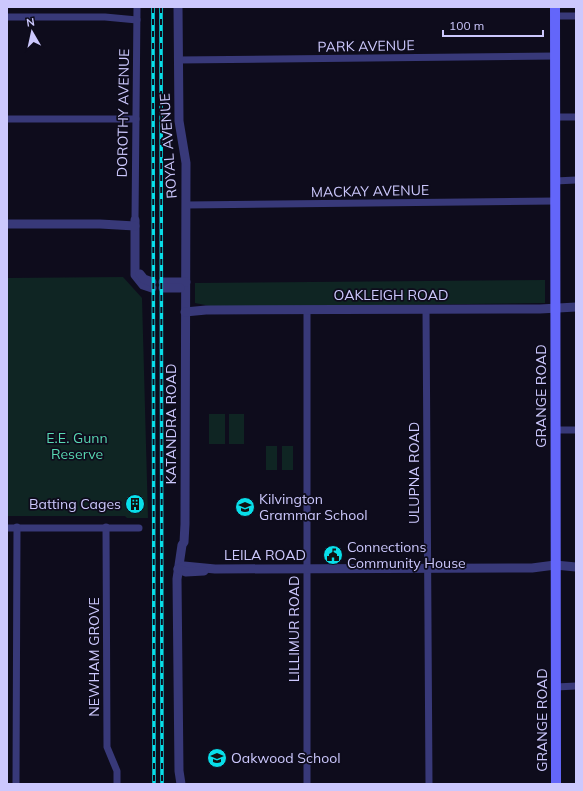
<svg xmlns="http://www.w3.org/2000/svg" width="583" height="791" font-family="Mulish,sans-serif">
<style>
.green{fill:#0f2523}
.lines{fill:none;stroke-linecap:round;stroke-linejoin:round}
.minor{stroke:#383979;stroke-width:7}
.tertiary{stroke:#383979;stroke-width:9}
.secondary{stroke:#6366fa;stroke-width:10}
.rail-casing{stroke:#08dee9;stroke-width:3.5}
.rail{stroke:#0e0c1c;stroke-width:2;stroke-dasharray:6;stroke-linecap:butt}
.labels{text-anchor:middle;stroke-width:3.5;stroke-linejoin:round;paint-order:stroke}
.street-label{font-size:14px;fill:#ccc8fd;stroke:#0e0c1c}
.park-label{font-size:14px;fill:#58d9b3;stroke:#0e0c1c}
.poi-label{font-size:14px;fill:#ccc8fd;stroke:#0e0c1c;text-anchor:start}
</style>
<rect width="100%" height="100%" fill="#0e0c1c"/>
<g class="green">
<path d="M 123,277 L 142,298 L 148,518 L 127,518 L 125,516 L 7,516 L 7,278 Z"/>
<path d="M 545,280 L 545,303 L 215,307 L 195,303 L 195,283 Z"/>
<rect x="209" y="414" width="16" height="30"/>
<rect x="229" y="414" width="15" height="30"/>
<rect x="266" y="446" width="11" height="24"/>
<rect x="282" y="446" width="11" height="24"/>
</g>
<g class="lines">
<g class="minor">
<path d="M 555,16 L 576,16"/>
<path d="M 7,17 L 105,17 L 137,20"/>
<path d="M 178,60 L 555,56"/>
<path d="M 555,117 L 576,117"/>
<path d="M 7,119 L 136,119"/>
<path d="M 555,181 L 576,180"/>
<path d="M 186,205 L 555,201"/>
<path d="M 135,220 L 137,7"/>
<path d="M 426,309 L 429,784"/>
<path d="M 307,310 L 307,784"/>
<path d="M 555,430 L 576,430"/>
<path d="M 106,527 L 107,747 L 117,771 L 117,784"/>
<path d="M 7,528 L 139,528"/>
<path d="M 556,687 L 576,686"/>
<path d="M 16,784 L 17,527"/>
</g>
<g class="tertiary">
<path d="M 178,7 L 179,121 L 186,163 L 185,524 L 184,542 L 182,545 L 177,579 L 179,771 L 181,784"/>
<path d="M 135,220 L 135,275 L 143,285 L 152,288"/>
<path d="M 7,224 L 100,224 L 135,226"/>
<path d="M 140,274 L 144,279 L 152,282"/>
<path d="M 163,282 L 186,282"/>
<path d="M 163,288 L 180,288"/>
<path d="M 185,312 L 206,310 L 540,309 L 576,307"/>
<path d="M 178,569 L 184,566 L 215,569 L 532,568 L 555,565 L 576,567"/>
<path d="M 178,569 L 186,572 L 204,571"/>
</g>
<path class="secondary" d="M 555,7 L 556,784"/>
<g class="rail-casing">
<g id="rail">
<path d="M 153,7 L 154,784"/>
<path d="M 161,7 L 162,784"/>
</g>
</g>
<use href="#rail" class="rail"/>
</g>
<defs>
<g id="building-disc" transform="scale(1)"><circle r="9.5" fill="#08dee9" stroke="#0e0c1c"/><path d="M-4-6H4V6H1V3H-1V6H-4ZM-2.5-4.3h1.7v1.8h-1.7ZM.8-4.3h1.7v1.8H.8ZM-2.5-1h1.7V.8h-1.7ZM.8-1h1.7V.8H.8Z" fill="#111"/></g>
<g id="school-disc" transform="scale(1)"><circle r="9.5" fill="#08dee9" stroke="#0e0c1c"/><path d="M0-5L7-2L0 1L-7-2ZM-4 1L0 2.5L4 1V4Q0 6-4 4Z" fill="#111"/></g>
<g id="civic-disc" transform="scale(1)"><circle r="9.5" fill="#08dee9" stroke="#0e0c1c"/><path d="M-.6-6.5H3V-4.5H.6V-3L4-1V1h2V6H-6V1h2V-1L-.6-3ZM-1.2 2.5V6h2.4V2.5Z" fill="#111"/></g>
</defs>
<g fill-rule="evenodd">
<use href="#building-disc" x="135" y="504"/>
<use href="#school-disc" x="245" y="507"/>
<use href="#civic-disc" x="333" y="555"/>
<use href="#school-disc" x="217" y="758"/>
</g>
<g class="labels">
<g class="street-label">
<text transform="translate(366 46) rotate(-1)" y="5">PARK AVENUE</text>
<text transform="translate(123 113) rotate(-89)" y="5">DOROTHY AVENUE</text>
<text transform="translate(168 146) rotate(-94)" y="5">ROYAL AVENUE</text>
<text transform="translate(370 191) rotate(-1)" y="5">MACKAY AVENUE</text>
<text x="391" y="300">OAKLEIGH ROAD</text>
<text transform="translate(541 396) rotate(-90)" y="5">GRANGE ROAD</text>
<text transform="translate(171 424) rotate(-90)" y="5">KATANDRA ROAD</text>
<text transform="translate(414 473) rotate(-90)" y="5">ULUPNA ROAD</text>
<text x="265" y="560">LEILA ROAD</text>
<text transform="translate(294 629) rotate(-90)" y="5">LILLIMUR ROAD</text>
<text transform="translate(94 657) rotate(-90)" y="5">NEWHAM GROVE</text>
<text transform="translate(542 720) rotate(-90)" y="5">GRANGE ROAD</text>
</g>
<g class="park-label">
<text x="77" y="443">E.E. Gunn<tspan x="77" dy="16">Reserve</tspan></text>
</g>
<g class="poi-label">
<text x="259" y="504">Kilvington<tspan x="259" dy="16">Grammar School</tspan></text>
<text x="121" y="509" text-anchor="end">Batting Cages</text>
<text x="347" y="552">Connections<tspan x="347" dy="16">Community House</tspan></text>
<text x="231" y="763">Oakwood School</text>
</g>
</g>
<rect width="583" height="791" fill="none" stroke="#ccc8fd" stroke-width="16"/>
<g transform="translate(32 32) rotate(351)" stroke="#0e0c1c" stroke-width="3" paint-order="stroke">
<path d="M0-3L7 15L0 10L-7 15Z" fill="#ccc8fd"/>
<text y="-6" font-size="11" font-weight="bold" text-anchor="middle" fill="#ccc8fd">N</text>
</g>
<path d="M443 30v6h100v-6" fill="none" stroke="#ccc8fd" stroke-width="2"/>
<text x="449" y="30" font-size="12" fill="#ccc8fd" stroke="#0e0c1c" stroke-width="3" paint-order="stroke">100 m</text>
</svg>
